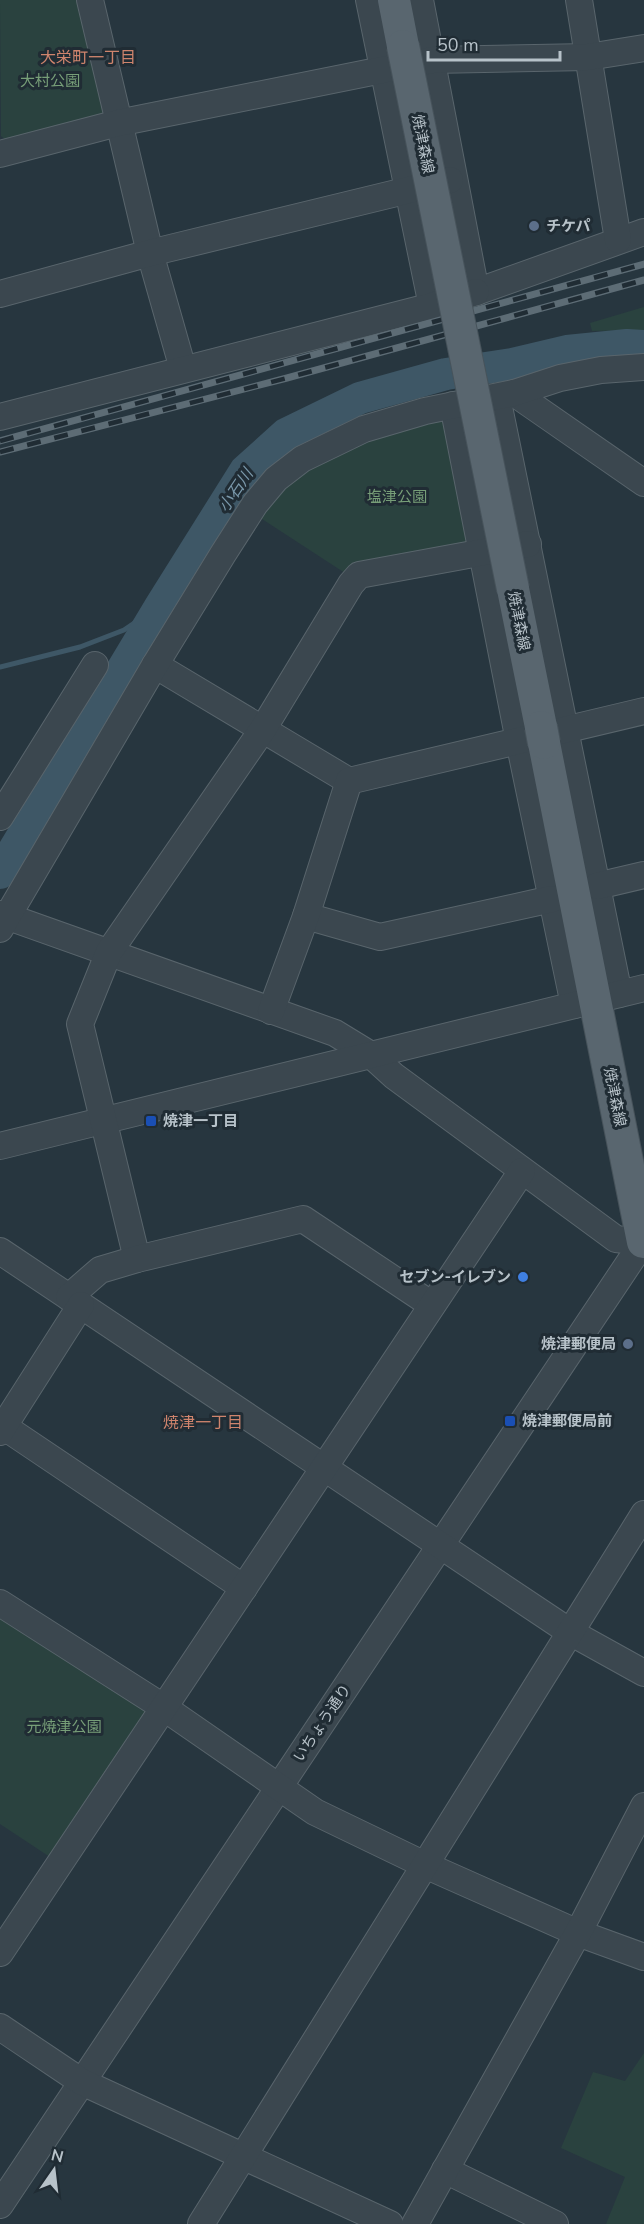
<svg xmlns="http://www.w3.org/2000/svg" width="644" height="2224" font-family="'Nunito Sans','Noto Sans JP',sans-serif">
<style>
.green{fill:#2a423f}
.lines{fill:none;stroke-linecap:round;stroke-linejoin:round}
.stream{stroke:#3e5766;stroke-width:5}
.river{stroke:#3e5766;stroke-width:32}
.minor-casing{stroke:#59656c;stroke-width:28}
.major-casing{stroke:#47535b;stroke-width:34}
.minor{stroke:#3b474f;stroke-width:26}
.major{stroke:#59666f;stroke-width:32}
.rail-casing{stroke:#5d6c75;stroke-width:7}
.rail{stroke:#202c34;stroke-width:4.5;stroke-dasharray:14;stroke-linecap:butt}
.major-bridge-casing{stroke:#47535b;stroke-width:34;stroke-linecap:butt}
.major-bridge{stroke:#59666f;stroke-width:32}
.service-dot{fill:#5c6f8a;stroke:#202c34;stroke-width:2}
.transit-dot{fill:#1a4fb4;stroke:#202c34;stroke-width:2}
.shop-dot{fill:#3f7fe0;stroke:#202c34;stroke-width:2}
.labels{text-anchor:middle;stroke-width:6;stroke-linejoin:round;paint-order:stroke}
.park-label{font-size:15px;fill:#779e78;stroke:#202c34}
.street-label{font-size:15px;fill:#b7c2c9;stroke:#202c34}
.poi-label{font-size:15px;font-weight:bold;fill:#b7c2c9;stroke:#202c34;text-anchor:start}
.neighbourhood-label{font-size:16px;fill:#cf846d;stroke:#202c34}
.water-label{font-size:16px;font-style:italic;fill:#7a98aa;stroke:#202c34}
</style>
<rect width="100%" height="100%" fill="#27363f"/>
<g class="green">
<path d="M 0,0 L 81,0 L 109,108 L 103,119 L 9,143 L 1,136 Z"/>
<path d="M 644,307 L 644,330 L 592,331 L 590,323 Z"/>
<path d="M 442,418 L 448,423 L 469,547 L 348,575 L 259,517 L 282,487 L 307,467 L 378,436 Z"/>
<path d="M 0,1613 L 152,1708 L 53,1859 L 0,1824 Z"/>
<path d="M 644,2053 L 644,2224 L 606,2224 L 625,2177 L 561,2148 L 593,2072 L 625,2081 Z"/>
</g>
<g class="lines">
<path class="stream" d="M 0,667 L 80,647 L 124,630 L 161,605"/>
<path class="river" d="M 0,873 L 161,605 L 245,471 L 286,434 L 360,398 L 446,374 L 512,364 L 567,351 L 627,345 L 644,346"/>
<g class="minor-casing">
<g id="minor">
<path d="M 90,0 L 150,253 L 183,369"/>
<path d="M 369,0 L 432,306"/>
<path d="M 420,0 L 476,292 L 644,232"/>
<path d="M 579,0 L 618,240"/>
<path d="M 0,154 L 118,123 L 432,60 L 588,57 L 644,48"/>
<path d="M 0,294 L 150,253 L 450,180"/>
<path d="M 514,393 L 644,483"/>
<path d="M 497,397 L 619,994"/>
<path d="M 453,405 L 519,741 L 574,1005"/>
<path d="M 0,417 L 432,306 L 476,292"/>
<path d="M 155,665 L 349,781"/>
<path d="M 0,817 L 95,665"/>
<path d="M 597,886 L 644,875"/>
<path d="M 0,914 L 335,1033 L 371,1055 L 394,1076 L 616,1239 L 643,1242 L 0,2205"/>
<path d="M 306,916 L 380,937 L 552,899"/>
<path d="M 0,929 L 155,665 L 223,554 L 255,504 L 276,479 L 302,459 L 364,429 L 425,411 L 514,393 L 560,378 L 601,370 L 644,367"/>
<path d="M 271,1011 L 306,916 L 349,781 L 644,711"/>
<path d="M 0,1146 L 644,988"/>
<path d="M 0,1251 L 570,1632 L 644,1673"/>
<path d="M 137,1259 L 80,1024 L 109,952 L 263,729 L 351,584 L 359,575 L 528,544"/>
<path d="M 69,1297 L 100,1270 L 137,1259 L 303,1219 L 432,1305"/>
<path d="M 0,1424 L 244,1588"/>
<path d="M 0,1432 L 81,1305"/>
<path d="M 0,1603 L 163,1707 L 315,1812 L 425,1865 L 578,1933 L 644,1957"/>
<path d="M 0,1953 L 522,1171"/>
<path d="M 0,2027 L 82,2082 L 390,2224"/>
<path d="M 445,2170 L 555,2224"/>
<path d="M 201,2224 L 644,1514"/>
<path d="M 415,2224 L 578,1933 L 644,1806"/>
</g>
</g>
<g class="major-casing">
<g id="major">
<path d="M 394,0 L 403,46"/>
<path d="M 513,589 L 541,727"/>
<path d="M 544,743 L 643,1242"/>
</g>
</g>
<use href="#minor" class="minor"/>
<use href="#major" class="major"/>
<g class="rail-casing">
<g id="rail">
<path d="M 0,441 L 644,264"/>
<path d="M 0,452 L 287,378 L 644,280"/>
</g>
</g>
<use href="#rail" class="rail"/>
<g class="major-bridge-casing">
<g id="major-bridge">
<path d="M 403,46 L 513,589"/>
<path d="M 541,727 L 544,743"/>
</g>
</g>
<use href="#major-bridge" class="major-bridge"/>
</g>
<g class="service-dot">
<circle cx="534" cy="226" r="6"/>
<circle cx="628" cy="1344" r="6"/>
</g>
<g class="transit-dot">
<rect x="145" y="1115" width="12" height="12" rx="3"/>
<rect x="504" y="1415" width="12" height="12" rx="3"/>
</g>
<circle class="shop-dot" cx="523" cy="1277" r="6"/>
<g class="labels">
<g class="park-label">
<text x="50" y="86">大村公園</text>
<text x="397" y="502">塩津公園</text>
<text x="64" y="1732">元焼津公園</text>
</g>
<g class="street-label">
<text transform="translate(423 144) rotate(79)" y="5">焼津森線</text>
<text transform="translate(519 621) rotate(79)" y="5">焼津森線</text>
<text transform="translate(615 1097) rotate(79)" y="5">焼津森線</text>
<text transform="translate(322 1723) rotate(-56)" y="5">いちょう通り</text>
</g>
<g class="poi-label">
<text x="546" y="231">チケパ</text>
<text x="163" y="1126">焼津一丁目</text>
<text x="511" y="1282" text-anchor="end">セブン-イレブン</text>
<text x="616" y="1349" text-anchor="end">焼津郵便局</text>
<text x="522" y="1426">焼津郵便局前</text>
</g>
<g class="neighbourhood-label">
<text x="88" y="63">大栄町一丁目</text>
<text x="203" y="1428">焼津一丁目</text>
</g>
<g class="water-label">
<text transform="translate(235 490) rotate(-56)" y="6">小石川</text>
</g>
</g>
<g transform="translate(54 2170) rotate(14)" stroke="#202c34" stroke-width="4.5" paint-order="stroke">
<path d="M0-4.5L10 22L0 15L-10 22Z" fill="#b7c2c9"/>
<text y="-9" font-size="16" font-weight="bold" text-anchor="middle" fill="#b7c2c9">N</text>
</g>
<path d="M428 51v9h132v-9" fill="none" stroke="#b7c2c9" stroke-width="3"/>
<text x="437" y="51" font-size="18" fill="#b7c2c9" stroke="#202c34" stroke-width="4.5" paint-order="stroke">50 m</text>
</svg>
